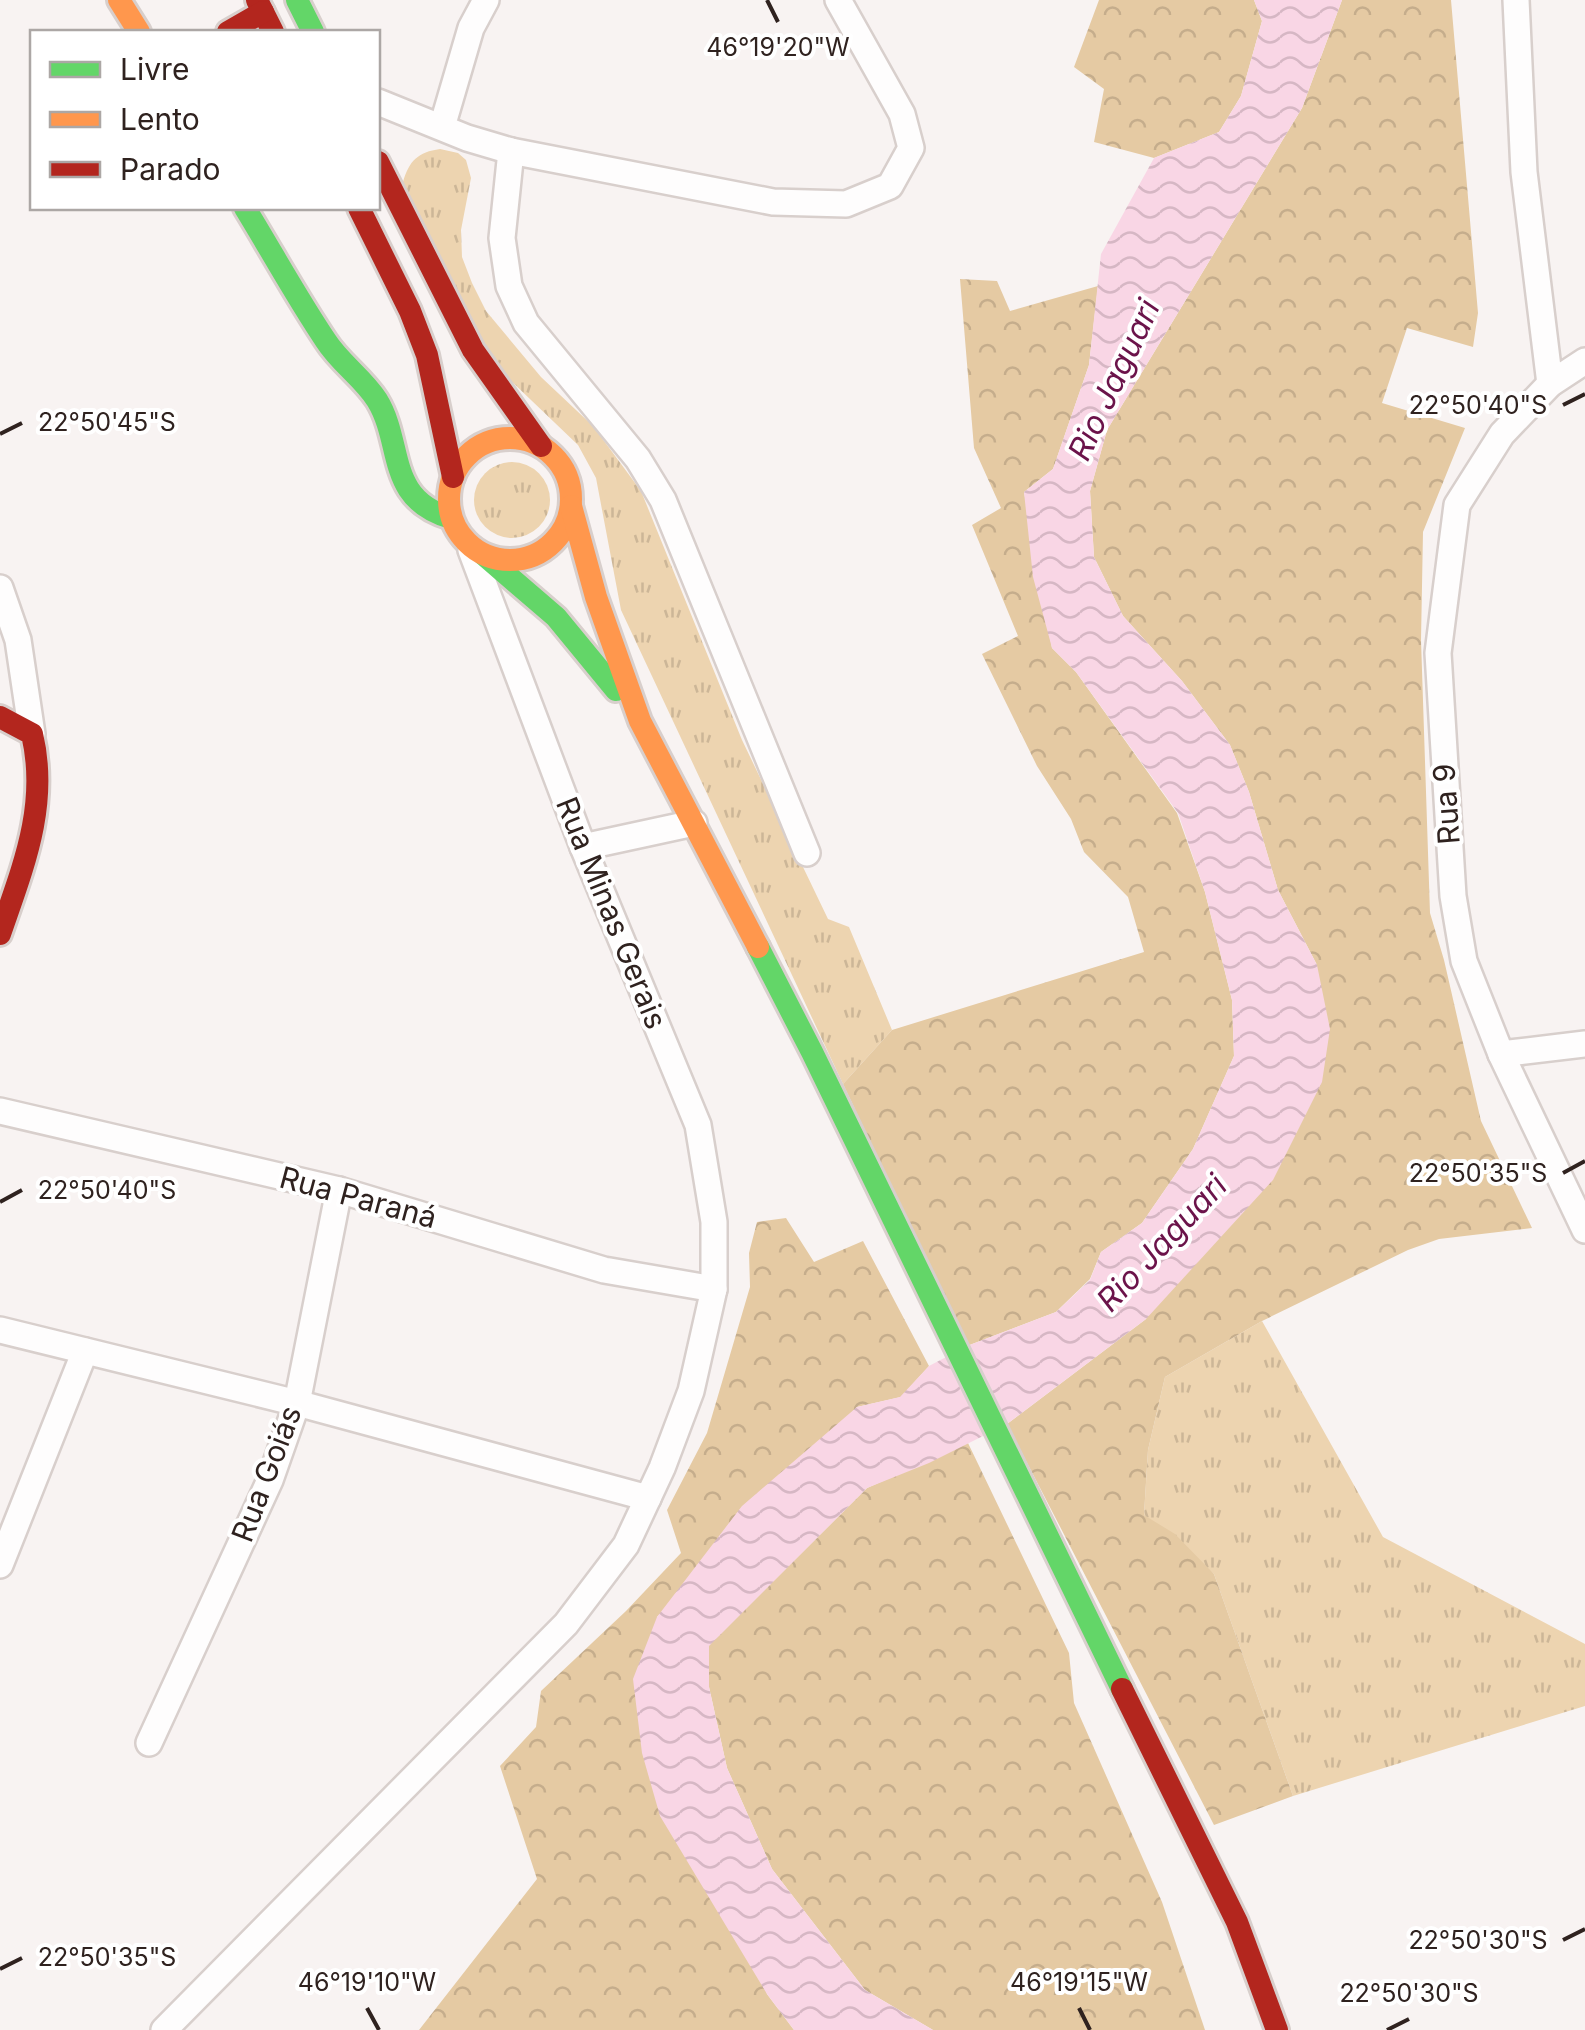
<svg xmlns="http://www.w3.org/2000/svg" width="1585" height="2030" font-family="Inter,sans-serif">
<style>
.grass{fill:url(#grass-tufts)}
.forest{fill:url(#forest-crowns)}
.water{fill:url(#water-waves)}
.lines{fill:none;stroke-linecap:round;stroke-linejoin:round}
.street-casing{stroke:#d8cfcc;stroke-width:30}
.fast-casing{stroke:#d8cfcc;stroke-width:28}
.slow-casing{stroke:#d8cfcc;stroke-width:28}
.jam-casing{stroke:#d8cfcc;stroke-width:28}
.street{stroke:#fefdfd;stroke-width:25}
.fast{stroke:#63d668;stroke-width:22}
.slow{stroke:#ff974d;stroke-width:22}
.jam{stroke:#b3261e;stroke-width:22}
.ticks{fill:none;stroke:#2f221f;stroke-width:4}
.labels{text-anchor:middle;stroke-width:8;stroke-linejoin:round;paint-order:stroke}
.street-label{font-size:30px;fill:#2f221f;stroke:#fff}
.water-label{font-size:32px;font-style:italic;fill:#6b134a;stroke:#fff}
.ticks-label{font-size:25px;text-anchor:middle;fill:#2f221f;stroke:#fff;stroke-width:8;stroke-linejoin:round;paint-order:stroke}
</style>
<defs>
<pattern id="grass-tufts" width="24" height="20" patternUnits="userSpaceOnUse" patternTransform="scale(2.5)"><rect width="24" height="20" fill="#edd4b0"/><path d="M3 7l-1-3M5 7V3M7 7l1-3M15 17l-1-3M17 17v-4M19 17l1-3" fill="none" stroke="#ccb697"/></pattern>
<pattern id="forest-crowns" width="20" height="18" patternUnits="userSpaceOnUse" patternTransform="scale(2.5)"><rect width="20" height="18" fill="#e5caa3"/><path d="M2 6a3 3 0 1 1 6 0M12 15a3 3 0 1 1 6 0" fill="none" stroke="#c5ad8c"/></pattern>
<pattern id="water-waves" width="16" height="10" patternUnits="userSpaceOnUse" patternTransform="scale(2.5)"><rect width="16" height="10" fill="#f9d6e5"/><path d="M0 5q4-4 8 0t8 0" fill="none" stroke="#d6b7c4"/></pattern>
</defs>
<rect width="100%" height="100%" fill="#f8f3f2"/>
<g class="grass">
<path d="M 440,149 L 458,153 L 466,160 L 471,178 L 461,230 L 462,257 L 472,283 L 486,311 L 541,377 L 593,426 L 641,491 L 742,740 L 828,919 L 849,927 L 892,1030 L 843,1084 L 621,610 L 596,478 L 578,445 L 485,356 L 403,182 C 409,161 418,152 440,149 Z"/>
<circle cx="512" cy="500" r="38"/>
<path d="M 1262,1321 L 1383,1537 L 1585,1644 L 1585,1706 L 1293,1796 L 1214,1574 L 1144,1515 L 1148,1450 L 1165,1377 Z"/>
</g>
<g class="forest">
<path d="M 1099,0 L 1254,0 L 1262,21 L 1241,96 L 1219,132 L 1154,158 L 1094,142 L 1104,89 L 1074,67 Z"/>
<path d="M 1342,0 L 1451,0 L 1478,313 L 1473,347 L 1407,328 L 1382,403 L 1465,428 L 1423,532 L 1421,640 L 1430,913 L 1444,960 L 1481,1121 L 1532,1228 L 1439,1239 L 1408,1250 L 1262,1321 L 1165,1377 L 1148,1450 L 1144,1515 L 1175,1534 L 1214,1574 L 1293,1796 L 1214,1825 L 1007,1424 L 1146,1319 L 1317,965 L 1278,890 L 1249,792 L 1230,745 L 1182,681 L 1123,616 L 1094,557 L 1090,491 L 1107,430 L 1302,108 Z"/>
<path d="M 960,279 L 997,281 L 1010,311 L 1098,286 L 1089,365 L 1053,469 L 1024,492 L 1052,648 L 1076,672 L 1177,813 L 1205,892 L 1232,1000 L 1234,1056 L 1193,1149 L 1142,1223 L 1101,1252 L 1090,1279 L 1056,1312 L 967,1346 L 843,1084 L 892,1030 L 1144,952 L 1128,897 L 1084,852 L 1071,819 L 1037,766 L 982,654 L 1018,636 L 972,525 L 1001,508 L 974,448 Z"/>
<path d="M 786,1218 L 814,1262 L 863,1241 L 929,1366 L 901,1397 L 857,1407 L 657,1617 L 767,1994 L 794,2030 L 419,2030 L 537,1879 L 500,1766 L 536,1727 L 541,1691 L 626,1611 L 681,1553 L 667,1510 L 707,1433 L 750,1287 L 749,1253 L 757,1222 Z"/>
<path d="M 968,1443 L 1069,1653 L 1074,1703 L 1162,1902 L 1205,2030 L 933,2030 L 865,1990 L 772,1869 L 727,1768 L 709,1687 L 709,1645 L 867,1488 Z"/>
</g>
<path class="water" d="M 1254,0 L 1342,0 L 1302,108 L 1107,430 L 1090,491 L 1094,557 L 1123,616 L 1182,681 L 1230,745 L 1249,792 L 1278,890 L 1317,965 L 1330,1029 L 1322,1082 L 1273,1180 L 1146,1319 L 1007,1424 L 929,1463 L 867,1488 L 709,1646 L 709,1687 L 727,1768 L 772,1869 L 865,1990 L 933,2030 L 794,2030 L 767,1994 L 660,1816 L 642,1753 L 633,1679 L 657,1617 L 742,1506 L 857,1407 L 900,1397 L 929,1366 L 967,1346 L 1056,1312 L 1090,1280 L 1101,1252 L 1142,1223 L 1193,1149 L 1234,1056 L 1232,1000 L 1205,892 L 1178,813 L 1076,672 L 1052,648 L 1033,577 L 1024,492 L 1053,469 L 1089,365 L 1101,254 L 1154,158 L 1219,132 L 1241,96 L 1262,21 Z"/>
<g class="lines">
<g class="street-casing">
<g id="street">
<path d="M 1516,0 L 1524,172 L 1550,384"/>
<path d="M 378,102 L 467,138 L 511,151 L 773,202 L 846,204 L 890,186 L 911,148 L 902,114 L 838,0"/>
<path d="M 442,127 L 471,28 L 486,0"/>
<path d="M 511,151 L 502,238 L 509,286 L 526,323 L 638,459 L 663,500 L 807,853"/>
<path d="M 1585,361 L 1550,384 L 1502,434 L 1457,505 L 1438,653 L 1453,896 L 1464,961 L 1501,1054 L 1585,1230"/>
<path d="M 0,588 L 18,640 L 32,734"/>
<path d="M 583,847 L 694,823"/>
<path d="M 1501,1054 L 1585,1044"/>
<path d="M 0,1111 L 339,1190 L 604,1270 L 714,1289"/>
<path d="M 0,1330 L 297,1403 L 648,1498"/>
<path d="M 0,1565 L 85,1351"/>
<path d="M 149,1743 L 270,1480 L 297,1403 L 339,1190"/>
<path d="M 164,2030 L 566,1624 L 626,1545 L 662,1468 L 691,1391 L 714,1289 L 714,1222 L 698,1125 L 583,847 L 471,550"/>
</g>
</g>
<g class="fast-casing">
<g id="fast">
<path d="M 297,0 L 313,32"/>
<path d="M 245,208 C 272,252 297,298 326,341 C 340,363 363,378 377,400 C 404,444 385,499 451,518"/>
<path d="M 484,555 L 556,617 L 616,690"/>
<path d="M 758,947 L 812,1052 L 1122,1689"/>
</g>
</g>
<g class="slow-casing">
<g id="slow">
<path d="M 119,0 L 139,32"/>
<circle cx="510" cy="499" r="61"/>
<path d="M 571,506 L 596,597 L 640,721 L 758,947"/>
</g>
</g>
<g class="jam-casing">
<g id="jam">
<path d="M 257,0 L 273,32"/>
<path d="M 228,32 L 263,12"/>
<path d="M 378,162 L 473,350 L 541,446"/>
<path d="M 359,208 L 410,311 L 427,355 L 453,477"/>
<path d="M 0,717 L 32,734 C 49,805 23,867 0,934"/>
<path d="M 1122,1689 L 1237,1922 L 1277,2030"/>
</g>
</g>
<use href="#street" class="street"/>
<use href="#fast" class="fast"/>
<use href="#slow" class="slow"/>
<use href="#jam" class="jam"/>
</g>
<path class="ticks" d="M 767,0 L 778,22M 1563,405 L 1585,394M 0,434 L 22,423M 1563,1173 L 1585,1161M 0,1202 L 22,1190M 1563,1940 L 1585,1929M 0,1969 L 22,1958M 367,2008 L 379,2030M 1079,2008 L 1090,2030M 1387,2030 L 1409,2019"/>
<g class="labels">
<g class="street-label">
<text transform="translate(1447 804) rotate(-94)" y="10">Rua 9</text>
<text transform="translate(611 913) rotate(68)" y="10">Rua Minas Gerais</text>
<text transform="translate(358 1198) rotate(15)" y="10">Rua Paraná</text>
<text transform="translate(267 1474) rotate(-69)" y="10">Rua Goiás</text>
</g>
<g class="water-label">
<text transform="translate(1114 380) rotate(-65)" y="11">Rio Jaguari</text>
<text transform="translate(1162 1243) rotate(-47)" y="11">Rio Jaguari</text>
</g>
</g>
<g class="ticks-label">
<text x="778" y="56">46°19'20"W</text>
<text x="1478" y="414">22°50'40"S</text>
<text x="107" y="431">22°50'45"S</text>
<text x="1478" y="1182">22°50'35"S</text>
<text x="107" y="1199">22°50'40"S</text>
<text x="1478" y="1949">22°50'30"S</text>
<text x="107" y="1966">22°50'35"S</text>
<text x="367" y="1991">46°19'10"W</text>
<text x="1079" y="1991">46°19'15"W</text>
<text x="1409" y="2002">22°50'30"S</text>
</g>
<rect x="30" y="30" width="350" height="180" fill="#ffffff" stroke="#aca7a5" stroke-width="2.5"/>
<rect x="50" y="62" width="50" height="15" fill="#63d668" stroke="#aca7a5" stroke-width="2.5"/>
<text x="120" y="80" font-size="30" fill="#2f221f">Livre</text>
<rect x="50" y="112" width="50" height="15" fill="#ff974d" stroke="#aca7a5" stroke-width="2.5"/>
<text x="120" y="130" font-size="30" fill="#2f221f">Lento</text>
<rect x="50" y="162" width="50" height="15" fill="#b3261e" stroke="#aca7a5" stroke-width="2.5"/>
<text x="120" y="180" font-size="30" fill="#2f221f">Parado</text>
</svg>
